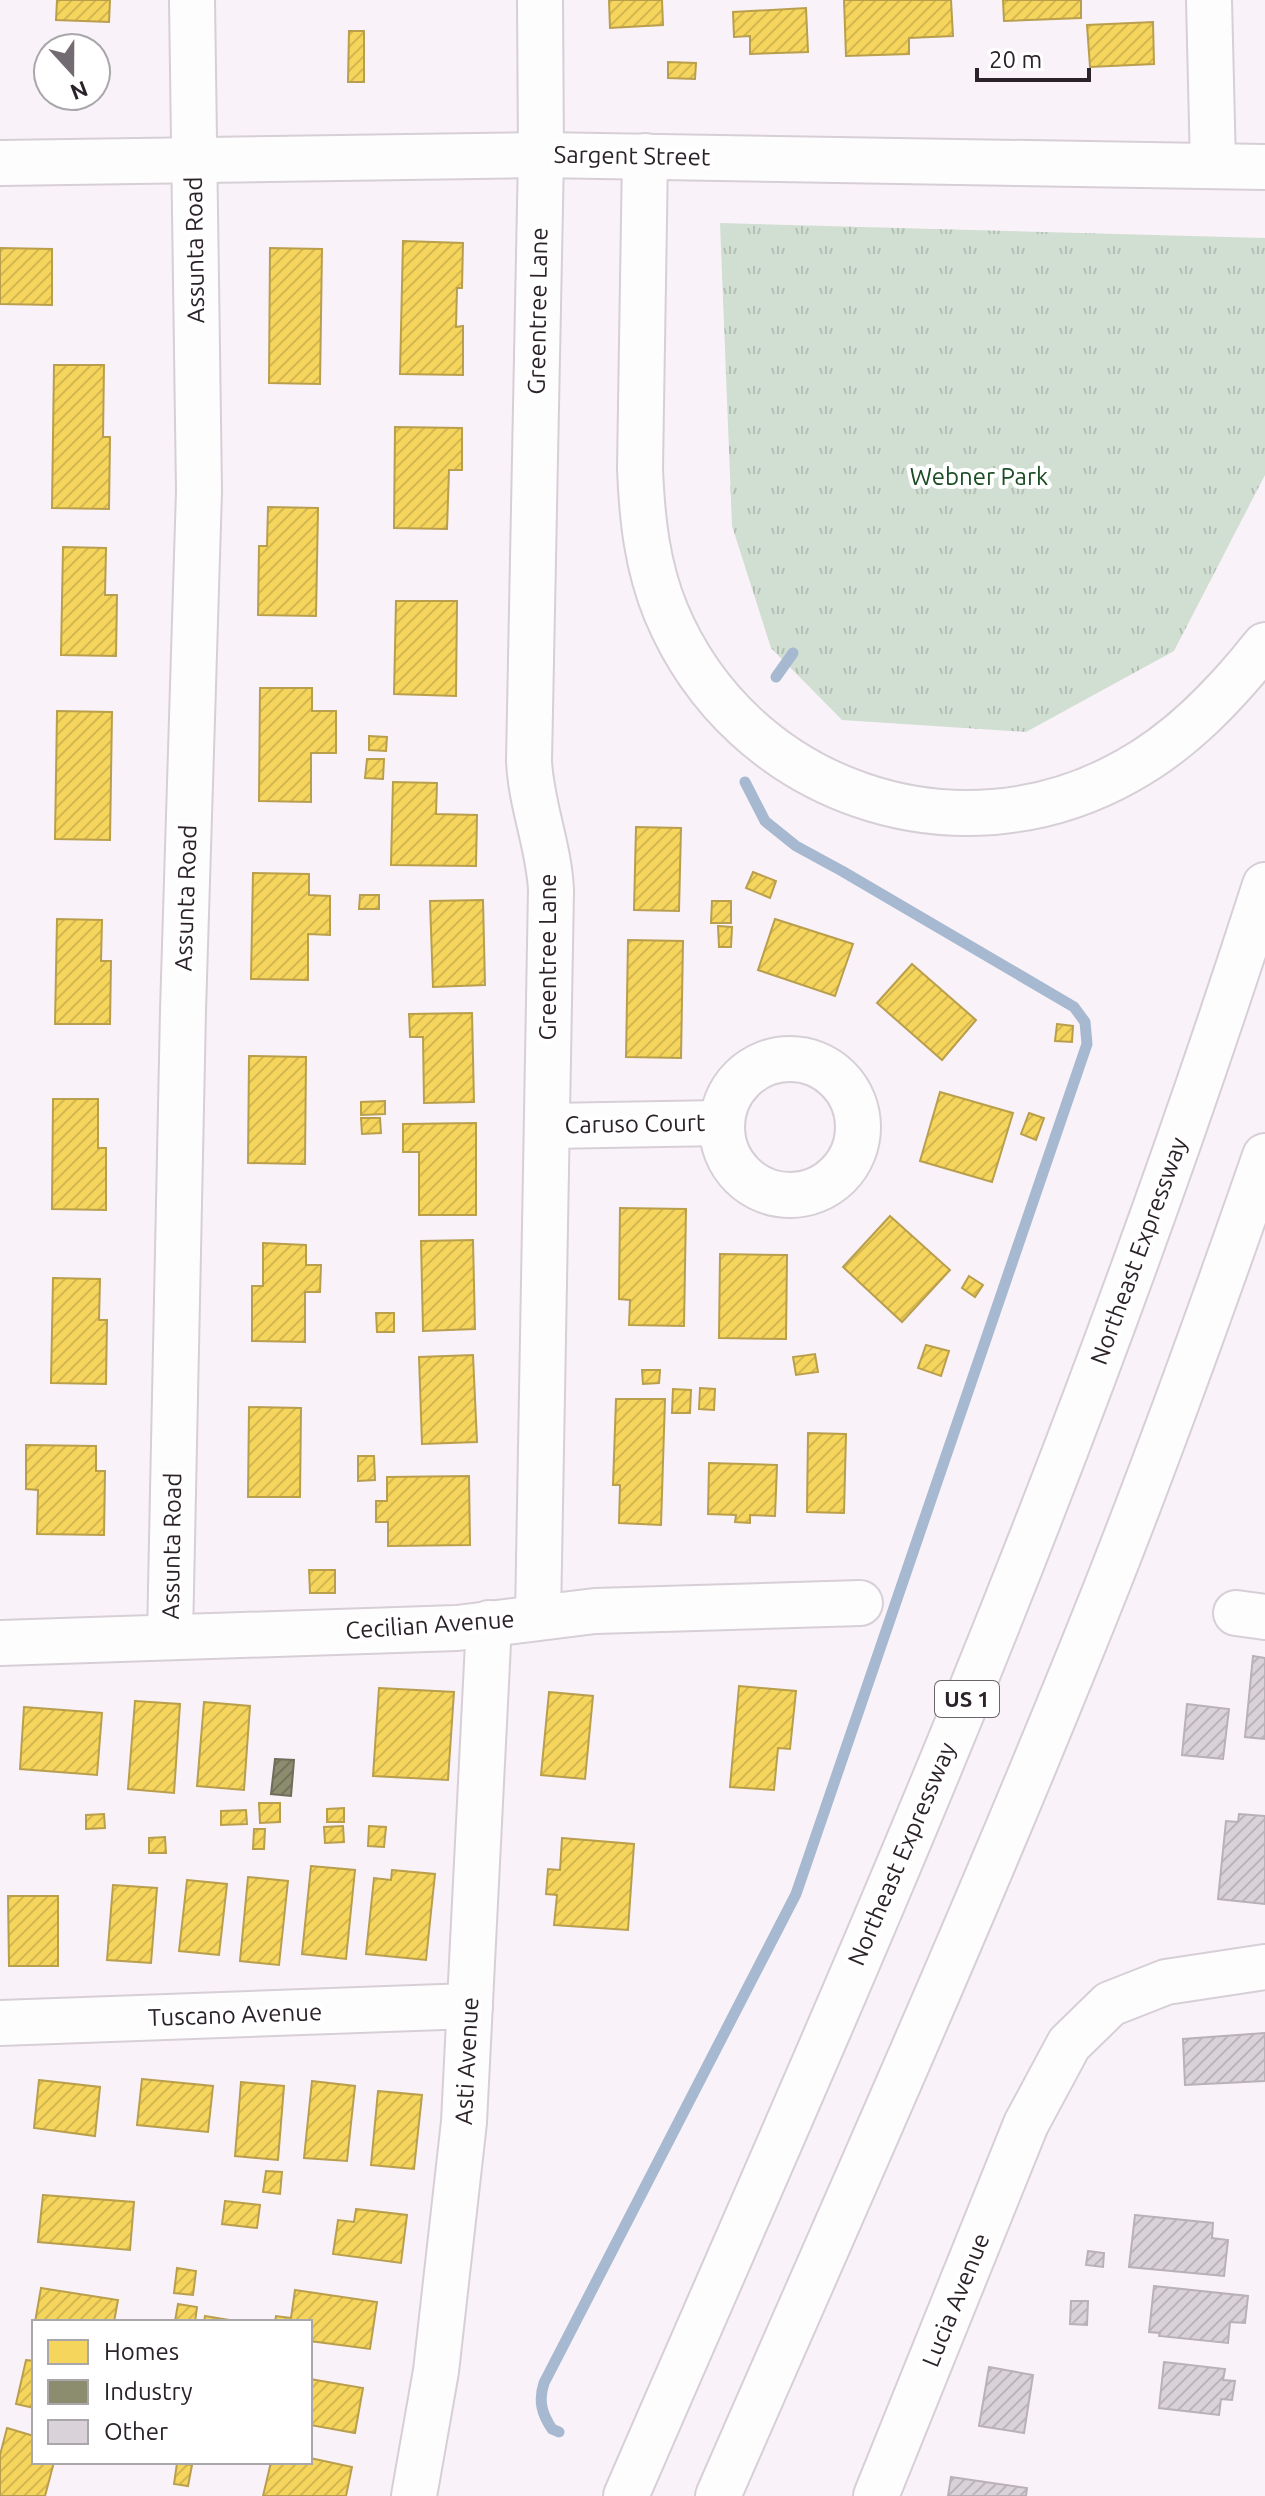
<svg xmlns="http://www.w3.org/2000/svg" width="1265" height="2496" font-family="Ubuntu,sans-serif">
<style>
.park{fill:url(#park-tufts)}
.homes{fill:url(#homes-hatch);stroke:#b99f4d;stroke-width:2}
.industry{fill:url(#industry-hatch);stroke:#6f6c5a;stroke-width:2}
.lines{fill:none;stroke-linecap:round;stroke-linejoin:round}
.stream{stroke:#a6b9d0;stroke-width:11}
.building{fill:url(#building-hatch);stroke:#b8b1b7;stroke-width:2}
.minor-casing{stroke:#d7cfd6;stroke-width:48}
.highway-casing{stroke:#d7cfd6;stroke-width:48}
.minor{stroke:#fefdfe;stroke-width:44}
.highway{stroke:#fefdfe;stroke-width:44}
.labels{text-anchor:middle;stroke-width:8;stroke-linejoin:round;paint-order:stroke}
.shield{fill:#fff;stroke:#6b646a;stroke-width:2}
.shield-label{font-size:22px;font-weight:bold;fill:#2b222a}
.street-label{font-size:24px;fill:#2b222a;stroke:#fff}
.park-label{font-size:24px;fill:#1a4d24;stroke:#fff}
</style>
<defs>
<pattern id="park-tufts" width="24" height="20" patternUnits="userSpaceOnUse" patternTransform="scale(2)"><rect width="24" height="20" fill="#d0dfd1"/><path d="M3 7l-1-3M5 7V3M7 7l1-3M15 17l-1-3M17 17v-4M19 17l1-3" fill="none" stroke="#b3bfb4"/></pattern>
<pattern id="homes-hatch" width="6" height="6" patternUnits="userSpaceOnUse" patternTransform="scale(2)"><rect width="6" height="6" fill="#f6d55c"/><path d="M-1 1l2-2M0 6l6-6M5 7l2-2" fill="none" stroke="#d3b750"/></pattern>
<pattern id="industry-hatch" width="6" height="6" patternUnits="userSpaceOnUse" patternTransform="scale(2)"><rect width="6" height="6" fill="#8c8c6e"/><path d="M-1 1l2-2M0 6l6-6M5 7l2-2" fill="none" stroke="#73725b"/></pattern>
<pattern id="building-hatch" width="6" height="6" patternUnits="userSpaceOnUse" patternTransform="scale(2)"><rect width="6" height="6" fill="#dad2d9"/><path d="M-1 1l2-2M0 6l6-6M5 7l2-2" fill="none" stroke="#bbb4ba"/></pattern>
</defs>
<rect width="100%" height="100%" fill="#faf2f9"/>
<path class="park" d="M 720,223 L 1265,238 L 1265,475 L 1174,651 L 1026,732 L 842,720 L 771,648 L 732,526 Z"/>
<g class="homes">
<path d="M 57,0 L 110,0 L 109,22 L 56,20 Z"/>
<path d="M 609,0 L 662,0 L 663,25 L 610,28 Z"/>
<path d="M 844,0 L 951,0 L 953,36 L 909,38 L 909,54 L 846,56 Z"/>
<path d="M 1003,0 L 1081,0 L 1081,18 L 1004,21 Z"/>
<path d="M 806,8 L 808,52 L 750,54 L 750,36 L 734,37 L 733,12 Z"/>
<path d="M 1153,22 L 1154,64 L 1090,67 L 1087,25 Z"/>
<path d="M 349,31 L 364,31 L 364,82 L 348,82 Z"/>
<path d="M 668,62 L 696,63 L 695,79 L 668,78 Z"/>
<path d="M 403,241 L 463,243 L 462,288 L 457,288 L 456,327 L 463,326 L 463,375 L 400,374 Z"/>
<path d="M 0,248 L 52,249 L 52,305 L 0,304 Z"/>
<path d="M 270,248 L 322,249 L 320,384 L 269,383 Z"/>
<path d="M 54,365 L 104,365 L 103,437 L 110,437 L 109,509 L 52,508 Z"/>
<path d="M 395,427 L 462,428 L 462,470 L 449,470 L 447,529 L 394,528 Z"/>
<path d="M 268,507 L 318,508 L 316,616 L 258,615 L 259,546 L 267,546 Z"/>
<path d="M 63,547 L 106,548 L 105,595 L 117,595 L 116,656 L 61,655 Z"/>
<path d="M 396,601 L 457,601 L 456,696 L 394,694 Z"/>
<path d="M 260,688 L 312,688 L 312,711 L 336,711 L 336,753 L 311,753 L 311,802 L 259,801 Z"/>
<path d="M 57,711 L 112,712 L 110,840 L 55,839 Z"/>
<path d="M 369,736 L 387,737 L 386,751 L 369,750 Z"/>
<path d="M 367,759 L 384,759 L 383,779 L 365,778 Z"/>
<path d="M 393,782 L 437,783 L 436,814 L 477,815 L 476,866 L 391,865 Z"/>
<path d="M 636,827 L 681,828 L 679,911 L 634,910 Z"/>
<path d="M 753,872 L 776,881 L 770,898 L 746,888 Z"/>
<path d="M 253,873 L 309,874 L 309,895 L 330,896 L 330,935 L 308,934 L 308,980 L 251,979 Z"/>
<path d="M 360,895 L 379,895 L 379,909 L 359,909 Z"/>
<path d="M 483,900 L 485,985 L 433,987 L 430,901 Z"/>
<path d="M 712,901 L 731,901 L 731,923 L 711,923 Z"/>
<path d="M 57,919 L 102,920 L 101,961 L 111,961 L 110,1024 L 55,1024 Z"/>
<path d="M 775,919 L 853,944 L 835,996 L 758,970 Z"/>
<path d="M 718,926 L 732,927 L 731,947 L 719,947 Z"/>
<path d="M 628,940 L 683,941 L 681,1058 L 626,1057 Z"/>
<path d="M 912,964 L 976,1020 L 942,1060 L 877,1003 Z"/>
<path d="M 472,1013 L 474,1102 L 424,1103 L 423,1037 L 410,1037 L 409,1014 Z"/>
<path d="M 1057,1024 L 1073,1026 L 1072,1042 L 1055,1041 Z"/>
<path d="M 249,1056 L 306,1057 L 305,1164 L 248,1163 Z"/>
<path d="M 940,1092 L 1013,1113 L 992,1182 L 920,1161 Z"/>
<path d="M 53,1099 L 98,1099 L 98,1148 L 106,1148 L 106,1210 L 52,1209 Z"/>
<path d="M 385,1101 L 385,1114 L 361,1115 L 361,1102 Z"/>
<path d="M 1029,1113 L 1044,1118 L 1036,1140 L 1021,1134 Z"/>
<path d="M 361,1118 L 380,1118 L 381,1133 L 362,1134 Z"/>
<path d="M 476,1123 L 476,1215 L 419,1215 L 419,1152 L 403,1152 L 403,1124 Z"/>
<path d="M 620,1208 L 686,1209 L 684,1326 L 629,1325 L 630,1300 L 619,1299 Z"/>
<path d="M 890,1216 L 950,1270 L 902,1322 L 843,1267 Z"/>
<path d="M 473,1240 L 475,1329 L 423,1331 L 421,1241 Z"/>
<path d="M 263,1243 L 306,1245 L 306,1265 L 321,1265 L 320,1292 L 305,1292 L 305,1342 L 252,1341 L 252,1286 L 263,1286 Z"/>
<path d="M 720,1254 L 787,1255 L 786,1339 L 719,1338 Z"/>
<path d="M 969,1276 L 983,1285 L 975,1297 L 962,1288 Z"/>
<path d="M 53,1278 L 100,1279 L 99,1320 L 107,1320 L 106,1384 L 51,1383 Z"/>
<path d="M 376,1313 L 394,1313 L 394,1332 L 377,1332 Z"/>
<path d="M 926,1345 L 949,1351 L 941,1376 L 918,1368 Z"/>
<path d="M 815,1354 L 818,1372 L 796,1375 L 793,1357 Z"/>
<path d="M 473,1355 L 477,1442 L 422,1444 L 419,1357 Z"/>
<path d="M 642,1370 L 660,1370 L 659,1383 L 643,1384 Z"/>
<path d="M 700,1388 L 715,1389 L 714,1410 L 699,1409 Z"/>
<path d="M 673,1389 L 691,1390 L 690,1413 L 672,1413 Z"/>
<path d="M 616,1399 L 665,1399 L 661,1525 L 619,1523 L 620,1485 L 613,1485 Z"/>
<path d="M 249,1407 L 301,1408 L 300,1497 L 248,1497 Z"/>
<path d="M 808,1433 L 846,1434 L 844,1513 L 807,1512 Z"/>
<path d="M 26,1445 L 96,1446 L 96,1471 L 105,1471 L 104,1535 L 37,1534 L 38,1490 L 26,1489 Z"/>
<path d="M 358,1456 L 374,1456 L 375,1480 L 358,1481 Z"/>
<path d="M 709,1463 L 777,1465 L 775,1516 L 750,1515 L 750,1523 L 735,1522 L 736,1515 L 708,1514 Z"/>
<path d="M 469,1476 L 470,1545 L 388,1546 L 388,1522 L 376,1522 L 376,1501 L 387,1501 L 387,1477 Z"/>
<path d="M 309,1570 L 335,1570 L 335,1593 L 310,1593 Z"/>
<path d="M 739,1686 L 796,1691 L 790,1749 L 778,1748 L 774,1790 L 730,1787 Z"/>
<path d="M 379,1688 L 454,1692 L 448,1780 L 373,1776 Z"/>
<path d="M 549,1692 L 593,1696 L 585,1779 L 541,1775 Z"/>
<path d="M 135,1701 L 180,1704 L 174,1793 L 128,1789 Z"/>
<path d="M 204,1702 L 250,1706 L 244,1790 L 197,1786 Z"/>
<path d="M 24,1707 L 102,1713 L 97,1775 L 20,1769 Z"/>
<path d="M 259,1803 L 280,1803 L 280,1822 L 260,1823 Z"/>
<path d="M 344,1808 L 344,1822 L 327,1822 L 327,1809 Z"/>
<path d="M 246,1810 L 247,1824 L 221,1825 L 221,1811 Z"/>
<path d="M 104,1814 L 105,1828 L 86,1829 L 86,1815 Z"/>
<path d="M 343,1826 L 344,1842 L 325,1843 L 324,1827 Z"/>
<path d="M 369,1826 L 386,1827 L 384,1847 L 368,1846 Z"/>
<path d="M 254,1829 L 265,1829 L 264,1849 L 253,1849 Z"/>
<path d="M 165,1837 L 166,1853 L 149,1853 L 149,1838 Z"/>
<path d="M 562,1838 L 634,1844 L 628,1930 L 554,1925 L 557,1895 L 546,1894 L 548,1869 L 560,1870 Z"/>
<path d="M 311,1866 L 355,1870 L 346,1959 L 302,1954 Z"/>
<path d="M 392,1870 L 435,1874 L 426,1960 L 366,1954 L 374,1878 L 391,1880 Z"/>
<path d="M 248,1877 L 288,1881 L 279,1965 L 240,1961 Z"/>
<path d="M 187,1880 L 227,1884 L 219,1955 L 179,1951 Z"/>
<path d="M 113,1885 L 157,1888 L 151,1963 L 107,1960 Z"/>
<path d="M 8,1896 L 58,1896 L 58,1966 L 9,1966 Z"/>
<path d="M 142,2079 L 213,2086 L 208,2132 L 137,2125 Z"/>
<path d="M 39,2080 L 100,2087 L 95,2136 L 34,2128 Z"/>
<path d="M 312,2081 L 355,2086 L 347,2161 L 304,2158 Z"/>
<path d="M 241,2082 L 284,2086 L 278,2160 L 235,2156 Z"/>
<path d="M 378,2091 L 422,2095 L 414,2169 L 371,2165 Z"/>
<path d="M 266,2171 L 282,2172 L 280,2194 L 263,2192 Z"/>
<path d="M 43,2195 L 134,2202 L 130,2250 L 38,2242 Z"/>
<path d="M 225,2201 L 260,2205 L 257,2228 L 222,2224 Z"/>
<path d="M 356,2209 L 407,2215 L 401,2263 L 333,2254 L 338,2220 L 354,2222 Z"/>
<path d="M 177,2268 L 196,2271 L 193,2295 L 174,2293 Z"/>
<path d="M 41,2288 L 118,2300 L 114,2322 L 35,2322 Z"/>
<path d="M 295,2290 L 377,2302 L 370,2349 L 310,2341 L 310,2322 L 275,2322 L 276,2316 L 291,2318 Z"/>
<path d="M 178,2304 L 197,2307 L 195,2322 L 175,2321 Z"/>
<path d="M 205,2316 L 236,2321 L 236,2322 L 204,2322 Z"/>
<path d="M 26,2360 L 34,2361 L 34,2408 L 16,2404 Z"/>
<path d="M 310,2379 L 363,2388 L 355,2433 L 310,2425 Z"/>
<path d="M 7,2428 L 34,2436 L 34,2462 L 54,2462 L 45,2496 L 0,2496 L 0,2455 Z"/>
<path d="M 310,2458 L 352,2467 L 346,2496 L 263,2496 L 271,2462 L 310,2462 Z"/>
<path d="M 177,2463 L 192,2465 L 188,2486 L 174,2484 Z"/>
</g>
<path class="industry" d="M 275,1759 L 294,1760 L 291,1796 L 271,1794 Z"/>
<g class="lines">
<g class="stream">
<path d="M 776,677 L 793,653"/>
<path d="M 559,2432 L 552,2429 C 542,2414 538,2401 544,2383 L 796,1894 L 1087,1044 L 1085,1022 L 1074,1007 L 842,871 L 796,846 L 765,821 L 745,782"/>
</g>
</g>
<g class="building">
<path d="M 1253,1656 L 1265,1658 L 1265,1739 L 1245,1737 Z"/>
<path d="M 1187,1704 L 1229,1709 L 1223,1759 L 1182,1755 Z"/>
<path d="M 1239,1814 L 1265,1816 L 1265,1904 L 1218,1899 L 1226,1821 L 1238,1822 Z"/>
<path d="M 1265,2033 L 1265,2081 L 1185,2085 L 1183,2039 Z"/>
<path d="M 1135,2215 L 1213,2223 L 1212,2238 L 1228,2240 L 1224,2276 L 1129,2267 Z"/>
<path d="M 1088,2251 L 1104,2253 L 1103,2267 L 1086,2265 Z"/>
<path d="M 1154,2286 L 1248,2296 L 1245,2323 L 1230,2322 L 1228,2343 L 1159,2336 L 1160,2333 L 1149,2332 Z"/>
<path d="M 1071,2301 L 1088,2301 L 1087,2325 L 1070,2324 Z"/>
<path d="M 1164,2362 L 1225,2369 L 1223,2380 L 1235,2381 L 1232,2400 L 1221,2399 L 1219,2415 L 1159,2408 Z"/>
<path d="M 989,2367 L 1033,2375 L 1024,2433 L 979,2426 Z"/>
<path d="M 951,2477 L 1027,2488 L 1026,2496 L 948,2496 Z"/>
</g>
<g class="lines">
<g class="minor-casing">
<g id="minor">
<path d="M 1209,0 L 1213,166"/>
<path d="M 0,163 L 541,155 L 1265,167"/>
<circle cx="790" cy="1127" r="68"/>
<path d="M 548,1126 L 721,1123"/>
<path d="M 1236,1613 L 1265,1617"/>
<path d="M 538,1617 L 551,890 C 549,846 531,805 529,761 L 541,155 L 540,0"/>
<path d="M 170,1637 L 183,1011 L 199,491 L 192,0"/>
<path d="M 0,1643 L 457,1628 L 595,1611 L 860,1603"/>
<path d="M 0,2023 L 470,2006"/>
<path d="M 414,2496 L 436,2371 L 464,2122 L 489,1623"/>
<path d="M 876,2496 L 1026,2124 L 1069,2044 L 1110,2004 L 1166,1982 L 1265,1967"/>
</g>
</g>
<g class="highway-casing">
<g id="highway">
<path d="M 645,156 L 640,469 C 642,518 647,566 666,612 C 741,792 956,867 1127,771 C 1182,741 1227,693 1265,645"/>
<path d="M 626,2496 C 741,2230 860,1964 969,1695 C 1077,1429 1177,1159 1265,885"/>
<path d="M 718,2496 C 850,2194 985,1893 1107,1586 C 1163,1444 1215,1300 1265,1156"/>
</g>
</g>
<use href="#minor" class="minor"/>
<use href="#highway" class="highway"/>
</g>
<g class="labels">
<rect class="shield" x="935" y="1681" width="64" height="36" rx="6"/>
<g class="shield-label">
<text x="967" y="1707">US 1</text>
</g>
<g class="street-label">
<text transform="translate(632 156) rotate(1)" y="8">Sargent Street</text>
<text transform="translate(195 250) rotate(-91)" y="8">Assunta Road</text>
<text transform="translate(538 311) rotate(-89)" y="8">Greentree Lane</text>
<text transform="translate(186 898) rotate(-88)" y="8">Assunta Road</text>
<text transform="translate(548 957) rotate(-90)" y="8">Greentree Lane</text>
<text transform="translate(635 1124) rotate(-1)" y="8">Caruso Court</text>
<text transform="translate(1139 1251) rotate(-70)" y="8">Northeast Expressway</text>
<text transform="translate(172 1546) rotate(-89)" y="8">Assunta Road</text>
<text transform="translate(430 1625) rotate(-4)" y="8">Cecilian Avenue</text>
<text transform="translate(902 1854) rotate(-67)" y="8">Northeast Expressway</text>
<text transform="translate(235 2015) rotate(-2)" y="8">Tuscano Avenue</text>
<text transform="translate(467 2061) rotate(-87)" y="8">Asti Avenue</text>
<text transform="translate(956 2300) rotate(-68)" y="8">Lucia Avenue</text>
</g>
<g class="park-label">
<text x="979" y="485">Webner Park</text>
</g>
</g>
<rect x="32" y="2320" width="280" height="144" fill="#ffffff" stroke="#aaa7aa" stroke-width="2"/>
<rect x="48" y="2340" width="40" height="24" fill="#f6d55c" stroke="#aaa7aa" stroke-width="2"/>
<text x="104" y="2360" font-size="24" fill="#2b222a">Homes</text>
<rect x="48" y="2380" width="40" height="24" fill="#8c8c6e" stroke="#aaa7aa" stroke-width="2"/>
<text x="104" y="2400" font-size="24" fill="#2b222a">Industry</text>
<rect x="48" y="2420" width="40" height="24" fill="#dad2d9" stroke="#aaa7aa" stroke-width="2"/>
<text x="104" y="2440" font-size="24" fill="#2b222a">Other</text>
<g transform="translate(72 72) rotate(159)"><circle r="38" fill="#ffffff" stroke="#aaa7aa" stroke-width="2"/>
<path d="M0-6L14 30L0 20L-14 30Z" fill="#736b72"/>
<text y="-12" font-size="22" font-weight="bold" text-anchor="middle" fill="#2b222a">N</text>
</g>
<path d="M977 68v12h112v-12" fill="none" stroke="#2b222a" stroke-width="4"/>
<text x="989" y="68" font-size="24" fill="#2b222a" stroke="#ffffff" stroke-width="6" paint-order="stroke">20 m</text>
</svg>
